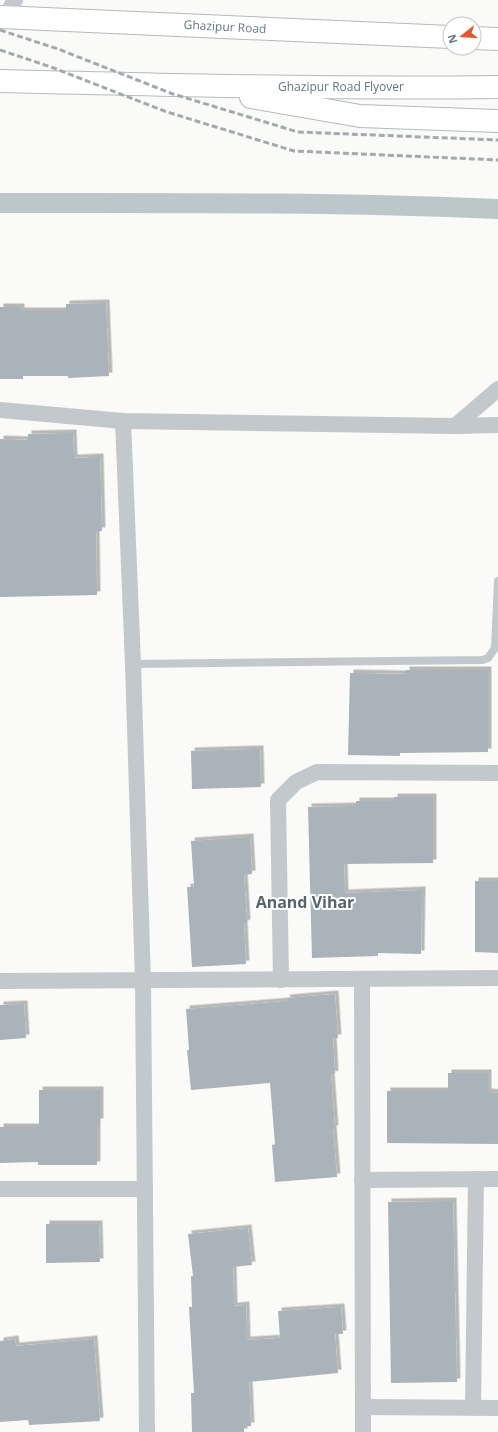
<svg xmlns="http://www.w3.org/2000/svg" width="498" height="1432" font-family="'Open Sans',sans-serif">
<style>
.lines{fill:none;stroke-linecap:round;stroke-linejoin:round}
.canal{stroke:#bbc7cb;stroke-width:20}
.building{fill:#aab3b9;filter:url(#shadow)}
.secondary-casing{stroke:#b3babf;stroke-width:24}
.lane{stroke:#c3c8cc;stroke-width:8}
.street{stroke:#c3c8cc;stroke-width:16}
.secondary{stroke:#fff;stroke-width:22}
.rail{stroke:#a2aab0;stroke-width:3;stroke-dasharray:6 3;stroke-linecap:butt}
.labels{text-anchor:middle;stroke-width:4;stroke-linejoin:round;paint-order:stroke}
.street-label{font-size:12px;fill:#657683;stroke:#fff}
.district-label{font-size:16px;font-weight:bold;fill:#57646e;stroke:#fff}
</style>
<defs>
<filter id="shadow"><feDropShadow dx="3.5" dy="-3.5" stdDeviation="0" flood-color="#0004"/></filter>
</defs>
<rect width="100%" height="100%" fill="#fafaf8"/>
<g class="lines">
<path class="canal" d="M 0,203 C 166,203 332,202 498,209"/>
</g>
<g class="building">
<path d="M 106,303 L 109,376 L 68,378 L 68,376 L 23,376 L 23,379 L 0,379 L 0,307 L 21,307 L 21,311 L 66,311 L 66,304 Z"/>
<path d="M 73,433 L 74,458 L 100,457 L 102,531 L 96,531 L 97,595 L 0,597 L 0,439 L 28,440 L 28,434 Z"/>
<path d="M 406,670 L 488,670 L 488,752 L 400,753 L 400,756 L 348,755 L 350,673 L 406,674 Z"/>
<path d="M 260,749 L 261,787 L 192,789 L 191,751 Z"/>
<path d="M 394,797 L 433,797 L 433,863 L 344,864 L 345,893 L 422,890 L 421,954 L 378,953 L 378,956 L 312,958 L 308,807 L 356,806 L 356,801 L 394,801 Z"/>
<path d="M 250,837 L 252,874 L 244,875 L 247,923 L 244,924 L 246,964 L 192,967 L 187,887 L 194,887 L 191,841 Z"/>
<path d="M 475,881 L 498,881 L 498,953 L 475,952 Z"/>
<path d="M 335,994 L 338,1038 L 333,1038 L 335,1074 L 331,1075 L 335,1129 L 333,1129 L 337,1177 L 275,1182 L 272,1145 L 275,1144 L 270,1083 L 191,1090 L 187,1050 L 189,1050 L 186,1009 L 287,1001 L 286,998 Z"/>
<path d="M 24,1004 L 26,1038 L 0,1040 L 0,1005 Z"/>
<path d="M 448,1073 L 488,1073 L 488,1092 L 498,1093 L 498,1144 L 387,1143 L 387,1091 L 448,1091 Z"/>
<path d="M 39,1090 L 100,1090 L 100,1122 L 97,1122 L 97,1165 L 38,1165 L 38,1162 L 0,1163 L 0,1127 L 39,1127 Z"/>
<path d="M 453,1201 L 457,1382 L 391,1383 L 388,1202 Z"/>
<path d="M 46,1224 L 99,1224 L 100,1262 L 46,1263 Z"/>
<path d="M 248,1228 L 252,1265 L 233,1267 L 234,1306 L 246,1305 L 247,1340 L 280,1338 L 278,1311 L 341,1307 L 343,1334 L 335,1334 L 338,1373 L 249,1382 L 251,1426 L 244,1426 L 244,1432 L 192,1432 L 191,1393 L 194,1393 L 189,1307 L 192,1307 L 191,1276 L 193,1276 L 188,1234 Z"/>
<path d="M 15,1339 L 16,1346 L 94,1339 L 100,1421 L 29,1425 L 28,1420 L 0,1422 L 0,1341 Z"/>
</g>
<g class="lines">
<g class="secondary-casing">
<g id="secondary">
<path d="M 0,17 L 450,37"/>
<path d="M 474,38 L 498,39"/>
<path d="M 0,81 C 166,85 332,89 498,87"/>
<path d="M 251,97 L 360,116 L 498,121"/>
</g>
</g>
<path class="lane" d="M 133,664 L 482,660 L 488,658 L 495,648 L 498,581"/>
<g class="street">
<path d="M 5,17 L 15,0"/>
<path d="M 0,410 L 123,421 L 455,426 L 498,425"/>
<path d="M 123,421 L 133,664 L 143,981 L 147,1432"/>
<path d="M 455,426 L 498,389"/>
<path d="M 362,979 L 363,1432"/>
<path d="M 281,980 L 278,800 L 296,782 L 317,772 L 498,773"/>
<path d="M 0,981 L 498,978"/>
<path d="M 362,1180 L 498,1179"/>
<path d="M 0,1189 L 145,1189"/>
<path d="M 363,1407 L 498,1408"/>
<path d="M 473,1408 L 476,1179"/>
</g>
<use href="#secondary" class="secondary"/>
<g class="rail">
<path d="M 0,30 L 58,49 L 173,94 L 298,132 L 498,140"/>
<path d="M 0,50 L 51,67 L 167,112 L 294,151 L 498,160"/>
</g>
</g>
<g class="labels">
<g class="street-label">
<text transform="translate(225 27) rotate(3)" y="4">Ghazipur Road</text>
<text x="341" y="91">Ghazipur Road Flyover</text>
</g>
<g class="district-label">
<text x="305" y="908">Anand Vihar</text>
</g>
</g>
<g transform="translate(462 36) rotate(253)"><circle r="19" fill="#ffffff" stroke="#c1c8cd"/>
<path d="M0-3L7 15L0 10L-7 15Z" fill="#e4572e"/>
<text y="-6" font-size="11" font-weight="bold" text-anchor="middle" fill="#657683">N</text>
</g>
</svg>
